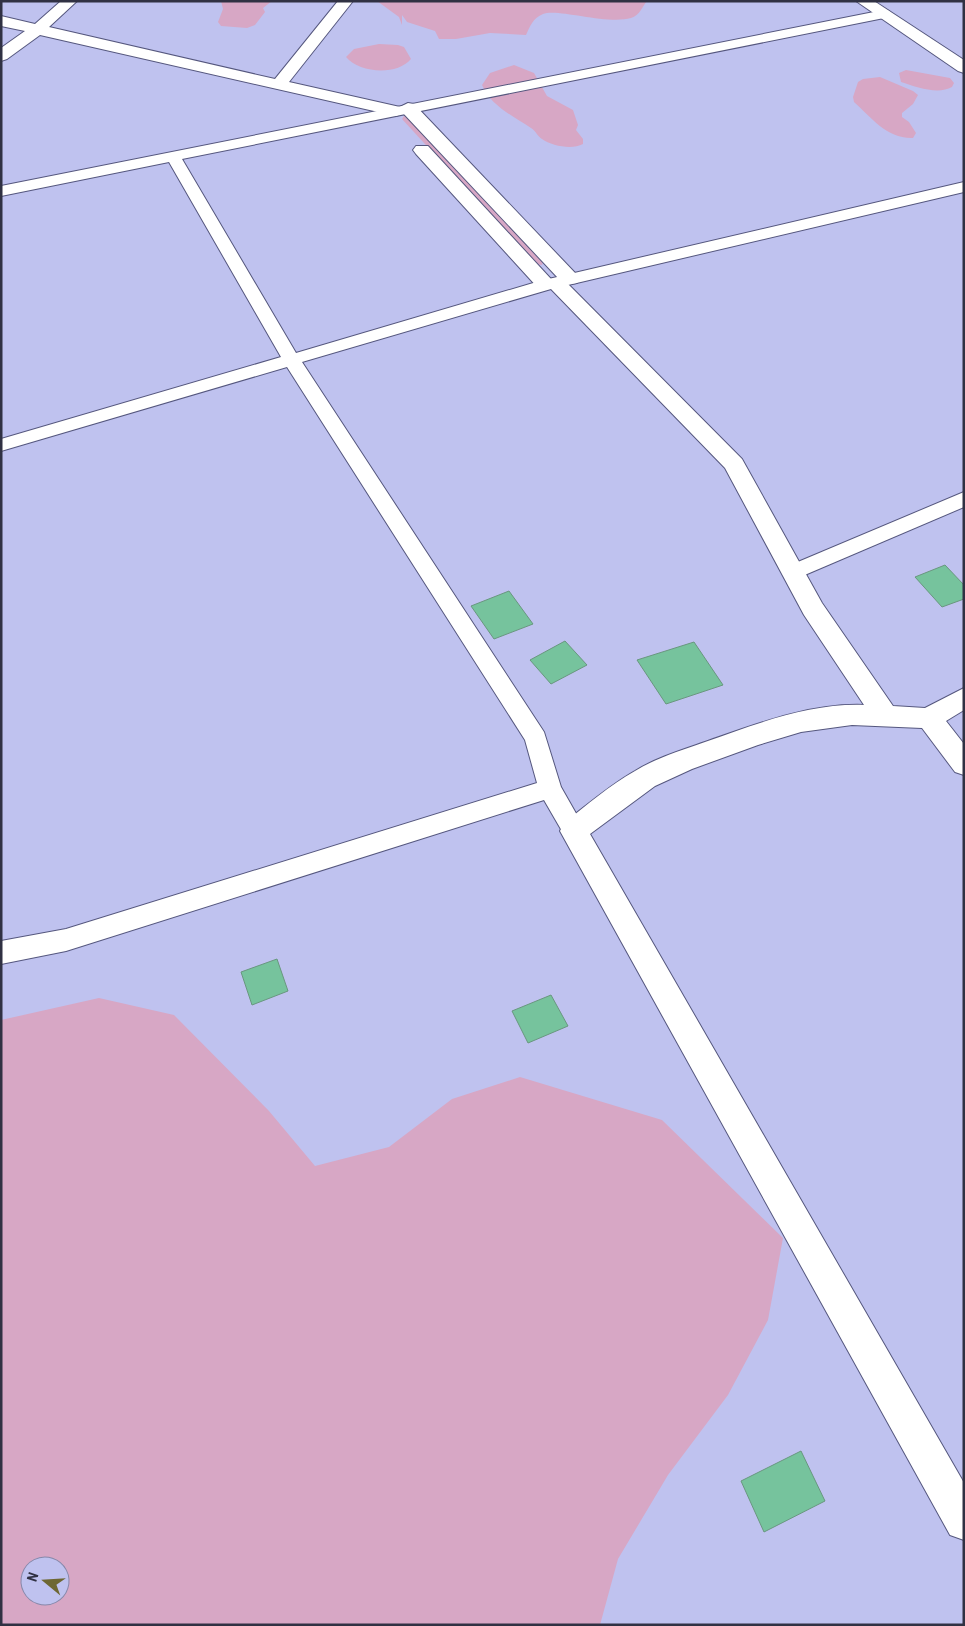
<svg xmlns="http://www.w3.org/2000/svg" width="965" height="1626" font-family="'Roboto Condensed',sans-serif">
<style>
.green{fill:#d7a7c5;fill-rule:evenodd}
.building{fill:#76c39d;stroke:#69977f}
.lines{fill:none;stroke-linecap:round;stroke-linejoin:round}
.service-casing{stroke:#55577e;stroke-width:2}
.minor-casing{stroke:#55577e;stroke-width:2}
.service{fill:#fff;fill-rule:evenodd}
.minor{fill:#fff;fill-rule:evenodd}
</style>
<rect width="100%" height="100%" fill="#bfc2ef"/>
<g class="green">
<path d="M 221,1 L 272,1 L 263,8 L 265,12 L 255,25 L 247,28 L 221,26 L 218,22 L 223,9 Z"/>
<path d="M 377,1 L 647,1 C 642,7 640,15 631,18 C 607,25 557,8 543,14 C 533,18 530,26 526,35 L 490,33 L 456,39 L 439,39 L 435,31 L 407,22 L 402,15 L 402,25 L 399,17 Z"/>
<path d="M 379,44 L 398,45 L 404,47 L 411,59 C 397,76 359,73 346,57 L 354,49 Z"/>
<path d="M 514,65 L 534,73 L 547,96 L 573,110 L 578,125 L 576,130 L 583,139 L 583,144 C 572,150 552,146 542,139 C 538,137 536,131 531,128 C 513,116 491,106 482,85 L 490,73 Z"/>
<path d="M 906,70 L 950,78 L 954,83 L 952,87 C 938,95 916,87 901,82 L 899,73 Z"/>
<path d="M 880,77 L 913,91 L 918,95 L 913,104 L 902,113 L 902,117 L 909,122 L 916,133 L 913,138 C 887,139 872,118 854,102 L 853,97 L 858,82 L 863,79 Z"/>
<path d="M 404,116 L 408,117 L 543,262 L 542,265 L 535,264 L 402,119 Z"/>
<path d="M 99,998 L 174,1015 L 269,1111 L 315,1166 L 389,1147 L 452,1099 L 520,1077 L 662,1120 L 783,1238 L 768,1320 L 728,1395 L 668,1475 L 618,1559 L 600,1625 L 1,1625 L 1,1020 ZM 30,1566 L 60,1566 L 60,1596 L 30,1596 Z"/>
</g>
<g class="building">
<path d="M 945,565 L 964,585 L 964,599 L 942,607 L 915,577 Z"/>
<path d="M 509,591 L 533,624 L 494,639 L 471,606 Z"/>
<path d="M 565,641 L 587,665 L 551,684 L 530,660 Z"/>
<path d="M 694,642 L 723,685 L 666,704 L 637,660 Z"/>
<path d="M 277,959 L 288,991 L 252,1005 L 241,972 Z"/>
<path d="M 551,995 L 568,1026 L 528,1043 L 512,1011 Z"/>
<path d="M 801,1451 L 825,1501 L 764,1532 L 741,1481 Z"/>
</g>
<g class="lines">
<g class="service-casing">
<g id="service">
<path d="M 884,10 L 889,11 L 891,14 L 889,17 L 182,159 L 296,353 L 540,281 L 964,182 L 964,192 L 551,289 L 302,362 L 544,732 L 561,787 L 586,831 L 582,838 L 574,841 L 566,838 L 544,800 L 66,951 L 1,964 L 1,941 L 66,929 L 537,783 L 525,740 L 287,367 L 1,451 L 1,439 L 281,357 L 169,162 L 1,196 L 1,186 Z"/>
<path d="M 964,492 L 964,507 L 800,577 L 793,579 L 786,577 L 783,572 L 786,567 Z"/>
</g>
</g>
<g class="minor-casing">
<g id="minor">
<path d="M 61,1 L 77,1 L 49,27 L 275,79 L 338,1 L 353,1 L 289,82 L 400,107 L 408,103 L 414,104 L 577,275 L 580,279 L 577,283 L 568,284 L 742,459 L 822,603 L 893,706 L 925,708 L 964,688 L 964,710 L 946,721 L 964,744 L 964,775 L 955,772 L 922,728 L 852,725 L 801,732 L 758,745 L 692,769 L 655,786 L 590,834 L 964,1483 L 964,1540 L 950,1535 L 560,831 L 564,823 C 587,805 610,785 635,771 C 656,758 682,750 705,742 C 756,724 810,703 864,705 L 804,615 L 725,468 L 551,289 L 539,289 L 416,154 L 413,150 L 416,146 L 428,146 L 551,279 L 558,278 L 403,113 L 396,116 L 40,35 L 7,59 L 1,61 L 1,48 L 25,31 L 1,26 L 1,16 L 35,24 Z"/>
<path d="M 856,1 L 874,1 L 964,60 L 964,73 L 958,71 Z"/>
</g>
</g>
<use href="#service" class="service"/>
<use href="#minor" class="minor"/>
</g>
<rect width="965" height="1626" fill="none" stroke="#303143" stroke-width="5"/>
<g transform="translate(45 1581) rotate(288)"><circle r="24" fill="#bfc2ef" stroke="#8688aa"/>
<path d="M0-4L9 19L0 12L-9 19Z" fill="#6e6733"/>
<text y="-8" font-size="14" font-weight="bold" text-anchor="middle" fill="#303143">N</text>
</g>
</svg>
